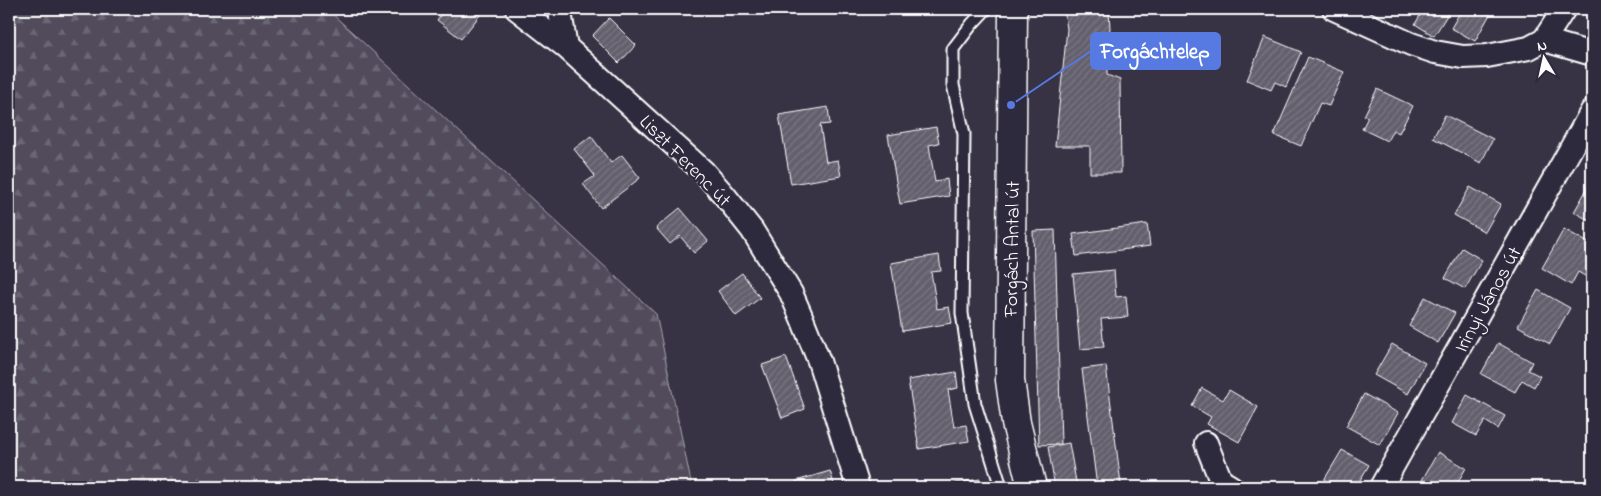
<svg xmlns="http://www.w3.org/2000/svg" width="1601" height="496" font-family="'Indie Flower',sans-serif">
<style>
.forest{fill:url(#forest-firs);stroke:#a8a6ae}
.building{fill:url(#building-hatch);stroke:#fff}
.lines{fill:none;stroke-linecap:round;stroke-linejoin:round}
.service-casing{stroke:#fff;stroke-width:15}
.minor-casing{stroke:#fff;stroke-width:26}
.tertiary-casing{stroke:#fff;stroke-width:31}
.service{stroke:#2f2a3d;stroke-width:11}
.minor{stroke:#2f2a3d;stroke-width:22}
.tertiary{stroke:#2f2a3d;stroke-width:28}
.labels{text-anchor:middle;stroke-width:5;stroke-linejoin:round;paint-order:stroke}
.street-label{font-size:20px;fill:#fff;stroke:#2f2a3d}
.leader{fill:none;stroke:#567ae2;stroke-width:2}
.callout-dot{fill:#567ae2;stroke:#2f2a3d;stroke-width:2}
.callout{fill:#567ae2;stroke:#567ae2;stroke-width:2}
.callout-label{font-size:21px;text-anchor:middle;font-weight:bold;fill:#fff}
</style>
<defs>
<pattern id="forest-firs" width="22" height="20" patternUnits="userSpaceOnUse" patternTransform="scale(1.25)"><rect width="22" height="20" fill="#514c5c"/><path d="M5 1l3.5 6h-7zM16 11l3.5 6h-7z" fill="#6b6774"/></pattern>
<pattern id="building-hatch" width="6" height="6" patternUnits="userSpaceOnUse" patternTransform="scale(1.25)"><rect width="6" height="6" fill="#635f6d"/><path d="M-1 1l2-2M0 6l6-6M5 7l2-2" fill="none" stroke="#7a7783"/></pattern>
</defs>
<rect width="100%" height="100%" fill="#373345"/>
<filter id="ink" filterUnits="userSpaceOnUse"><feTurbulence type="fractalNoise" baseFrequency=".02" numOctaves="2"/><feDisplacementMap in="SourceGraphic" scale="10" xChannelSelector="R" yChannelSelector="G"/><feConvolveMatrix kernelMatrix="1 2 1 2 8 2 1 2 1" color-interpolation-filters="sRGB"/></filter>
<g filter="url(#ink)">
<path class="forest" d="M 9,9 L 327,9 L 656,314 L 692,487 L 9,487 Z"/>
<g class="building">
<path d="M 445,9 L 471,9 L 480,15 L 461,39 L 437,20 Z"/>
<path d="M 638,9 L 650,9 L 644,14 Z"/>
<path d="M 1064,9 L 1109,9 L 1110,29 L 1107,35 L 1107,75 L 1120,80 L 1121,173 L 1090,173 L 1090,146 L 1055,146 L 1067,29 Z"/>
<path d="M 1424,9 L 1451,9 L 1434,36 L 1415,24 Z"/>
<path d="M 1462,9 L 1493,9 L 1475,41 L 1451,28 Z"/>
<path d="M 609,18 L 636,45 L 619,63 L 592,36 Z"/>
<path d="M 1265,37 L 1301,52 L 1286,87 L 1275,82 L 1271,90 L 1247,80 Z"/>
<path d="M 1308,57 L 1344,72 L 1329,106 L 1320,103 L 1301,146 L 1274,135 Z"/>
<path d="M 1377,89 L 1413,106 L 1399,133 L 1393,130 L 1387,141 L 1362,129 L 1368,117 L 1364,116 Z"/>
<path d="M 828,107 L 830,124 L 820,125 L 826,162 L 838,160 L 841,176 L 791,184 L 779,115 Z"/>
<path d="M 1445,115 L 1493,139 L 1481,163 L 1433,138 Z"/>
<path d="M 936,127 L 939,143 L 929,145 L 935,182 L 947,179 L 949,196 L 900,204 L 888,135 Z"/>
<path d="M 591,136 L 611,163 L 622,155 L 640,178 L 601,208 L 583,184 L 595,176 L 574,149 Z"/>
<path d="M 1592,180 L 1592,222 L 1574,212 Z"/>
<path d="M 1470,187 L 1501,204 L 1485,232 L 1454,215 Z"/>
<path d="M 680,208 L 708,241 L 694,253 L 680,236 L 670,244 L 656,228 Z"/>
<path d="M 1147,224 L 1150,246 L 1076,256 L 1073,234 Z"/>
<path d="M 1564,229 L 1592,245 L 1592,280 L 1578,272 L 1571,285 L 1542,268 Z"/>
<path d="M 1055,230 L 1061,444 L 1039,445 L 1033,231 Z"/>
<path d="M 1462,248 L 1482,260 L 1465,289 L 1445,278 Z"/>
<path d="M 939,255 L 941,271 L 931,272 L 937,309 L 949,307 L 952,323 L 902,331 L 891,263 Z"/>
<path d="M 1114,270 L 1116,297 L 1126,296 L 1128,317 L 1101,319 L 1104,347 L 1080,349 L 1073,274 Z"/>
<path d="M 742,273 L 760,298 L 736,316 L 718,291 Z"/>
<path d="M 1538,290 L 1570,308 L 1550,344 L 1518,326 Z"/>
<path d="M 1425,297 L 1455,313 L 1438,343 L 1409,326 Z"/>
<path d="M 1498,343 L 1532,362 L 1528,370 L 1540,376 L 1534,387 L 1522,380 L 1515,392 L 1481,374 Z"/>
<path d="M 1392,344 L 1425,363 L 1408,394 L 1374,375 Z"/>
<path d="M 786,357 L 805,409 L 782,418 L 762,365 Z"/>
<path d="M 1106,366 L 1121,484 L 1097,487 L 1082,369 Z"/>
<path d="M 956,372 L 958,388 L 948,390 L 954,427 L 966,425 L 969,441 L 919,449 L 908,380 Z"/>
<path d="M 1202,388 L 1223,400 L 1229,390 L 1258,407 L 1239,442 L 1207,424 L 1211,417 L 1192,406 Z"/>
<path d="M 1364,394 L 1398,413 L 1380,445 L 1346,426 Z"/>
<path d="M 1467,395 L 1505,416 L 1498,429 L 1485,421 L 1476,436 L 1452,423 Z"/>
<path d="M 1069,443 L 1077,487 L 1055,487 L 1048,447 Z"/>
<path d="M 1342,450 L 1369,465 L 1356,487 L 1337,487 L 1324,480 Z"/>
<path d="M 1438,452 L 1466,468 L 1455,487 L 1436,487 L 1422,480 Z"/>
<path d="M 830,471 L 835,487 L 798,487 L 796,481 Z"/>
<path d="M 980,479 L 981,487 L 932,487 Z"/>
</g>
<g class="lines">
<g class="service-casing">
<path id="service" d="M 986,9 L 972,24 L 953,49 L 953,85 L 964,134 L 962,313 L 975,404 L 1001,487"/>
</g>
<g class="minor-casing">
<g id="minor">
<path d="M 517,9 L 566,47 L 704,172 L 725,196 L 752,230 L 791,293 L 801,316 L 819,361 L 858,487"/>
<path d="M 561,9 L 561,18 L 566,47"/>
<path d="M 1334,9 L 1411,44 L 1435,52 L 1463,57 L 1487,56 L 1529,48 L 1544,40 L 1564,9"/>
<path d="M 1544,40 L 1592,54"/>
<path d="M 1206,443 L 1221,481 L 1231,487"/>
<path d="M 1381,487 L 1592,111"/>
</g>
</g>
<g class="tertiary-casing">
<path id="tertiary" d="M 1013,9 L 1010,380 L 1016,423 L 1032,487"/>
</g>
<use href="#service" class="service"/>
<use href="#minor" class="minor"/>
<use href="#tertiary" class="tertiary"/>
</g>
</g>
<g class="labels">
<g class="street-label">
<text transform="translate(686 160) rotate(45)" y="7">Liszt Ferenc út</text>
<text transform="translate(1011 249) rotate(-89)" y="7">Forgách Antal út</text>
<text transform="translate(1487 299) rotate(-61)" y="7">Irinyi János út</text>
</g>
</g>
<path class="leader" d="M1011 105L1091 51"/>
<circle class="callout-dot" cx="1011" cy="105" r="5"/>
<rect class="callout" x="1091" y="33" width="129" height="36" rx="5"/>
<g class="callout-label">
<text x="1155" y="58">Forgáchtelep</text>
</g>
<rect width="1601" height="496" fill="none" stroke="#2f2a3d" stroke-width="30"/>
<rect x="15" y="15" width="1571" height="466" fill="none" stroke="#fff" stroke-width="2" filter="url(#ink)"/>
<g transform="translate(1544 58) rotate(351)" stroke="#2f2a3d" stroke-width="4" paint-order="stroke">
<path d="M0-4L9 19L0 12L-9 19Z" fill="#ffffff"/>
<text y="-8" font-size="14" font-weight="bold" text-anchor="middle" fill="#ffffff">N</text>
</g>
</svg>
